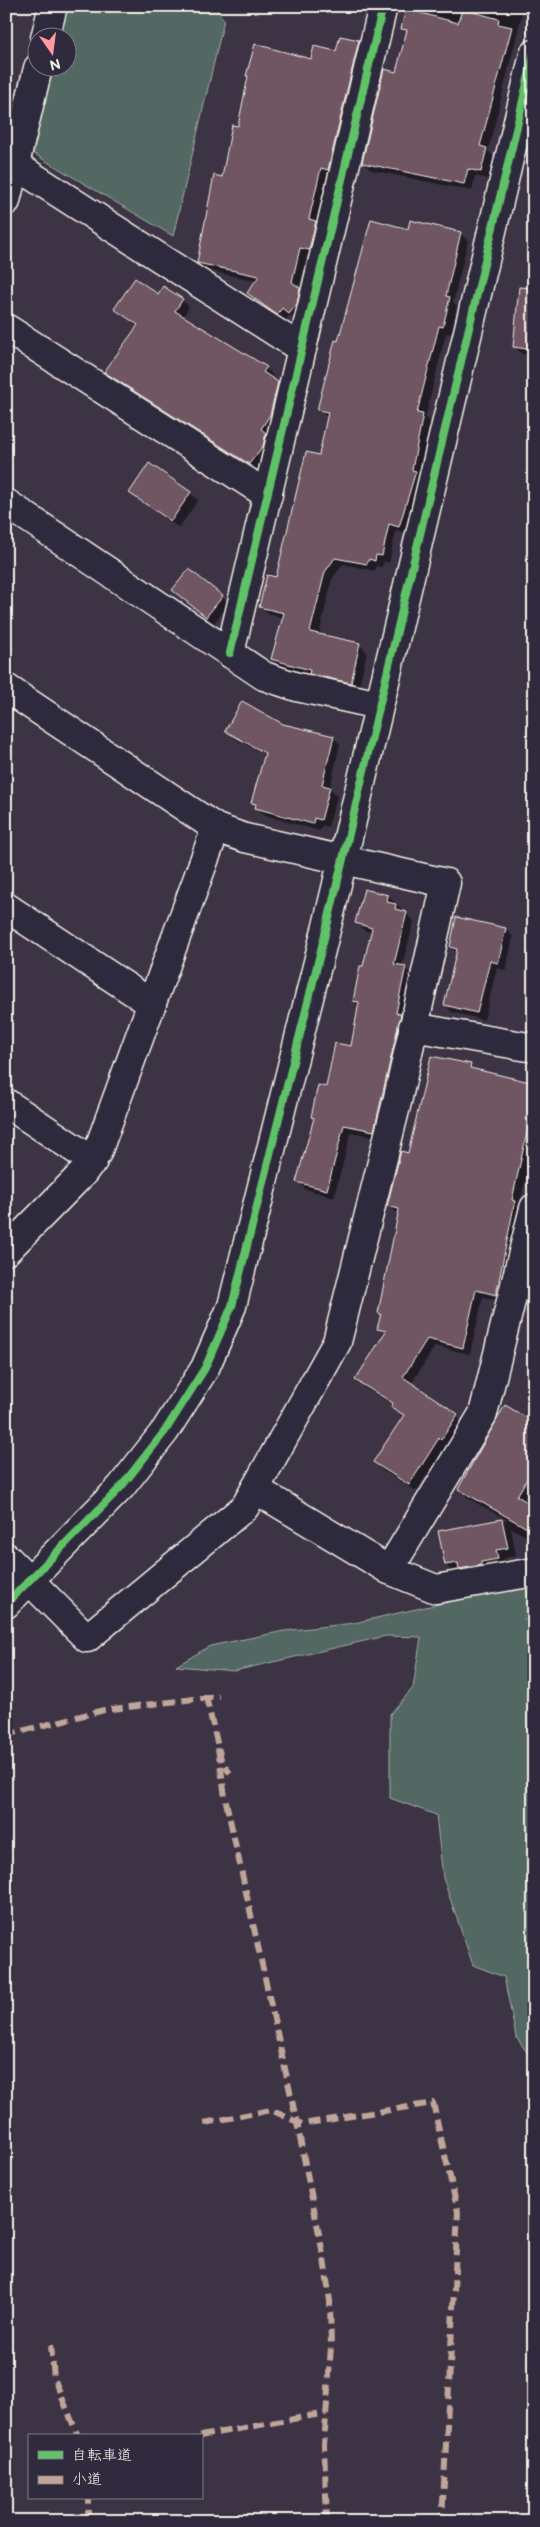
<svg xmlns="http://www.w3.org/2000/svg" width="540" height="2527" font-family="'Balsamiq Sans','Klee One',sans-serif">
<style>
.green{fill:#536862;stroke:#a4aca5}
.shadow{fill:#0007}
.building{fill:#6f5762;stroke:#f4f1e8}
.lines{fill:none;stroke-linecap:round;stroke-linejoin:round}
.minor-casing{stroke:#f4f1e8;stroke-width:31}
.minor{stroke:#2f2a3d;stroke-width:28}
.quiet{stroke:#c0a59a;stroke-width:6;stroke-dasharray:12 6;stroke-linecap:butt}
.cycleway-casing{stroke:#2f2a3d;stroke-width:11}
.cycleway{stroke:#61c268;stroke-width:8}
</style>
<rect width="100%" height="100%" fill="#3c3344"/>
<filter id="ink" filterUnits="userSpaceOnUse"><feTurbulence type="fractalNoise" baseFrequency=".02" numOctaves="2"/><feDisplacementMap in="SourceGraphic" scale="10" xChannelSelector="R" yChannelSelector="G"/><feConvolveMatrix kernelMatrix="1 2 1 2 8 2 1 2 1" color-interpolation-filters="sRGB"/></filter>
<g filter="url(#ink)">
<g class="green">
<path d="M 217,10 L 224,20 L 173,236 L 29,151 L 47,68 L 68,68 L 68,38 L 54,37 L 60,11 Z"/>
<path d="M 523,1585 L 534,1585 L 534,1602 L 524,1619 L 534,1620 L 534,2062 L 516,2037 L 504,1977 L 473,1965 L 443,1878 L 436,1815 L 390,1798 L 390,1714 L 413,1688 L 421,1637 L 386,1636 L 234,1671 L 176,1666 L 210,1646 L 284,1631 L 354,1623 Z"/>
</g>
<g class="shadow">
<path d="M 409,6 L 524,6 L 488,151 L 494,157 L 488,179 L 475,176 L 472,191 L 371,170 L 363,163 L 397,74 L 408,32 L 404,29 Z"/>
<path d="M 358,42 L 366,49 L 335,177 L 328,175 L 317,224 L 323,230 L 317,256 L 307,255 L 299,289 L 307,297 L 297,320 L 290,315 L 285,321 L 249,292 L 257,281 L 206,270 L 198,263 L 239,128 L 247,75 L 312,61 L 337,52 Z"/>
<path d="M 534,204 L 534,225 L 530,221 Z"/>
<path d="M 409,231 L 460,233 L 468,241 L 453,302 L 457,306 L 451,334 L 446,333 L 425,418 L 430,422 L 419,476 L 422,480 L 406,533 L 396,530 L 389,563 L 384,561 L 382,567 L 376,566 L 375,571 L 343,564 L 332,579 L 319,635 L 360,645 L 367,652 L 358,690 L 318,681 L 312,675 L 280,667 L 272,659 L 284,618 L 268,614 L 261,607 L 277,578 L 320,456 L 328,418 L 318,410 L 339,343 Z"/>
<path d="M 534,257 L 534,360 L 528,355 L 522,354 L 514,346 L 521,326 Z"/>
<path d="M 159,296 L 182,300 L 189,307 L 183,317 L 266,368 L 273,376 L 271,379 L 285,391 L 270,453 L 257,471 L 113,379 L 106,372 L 138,327 L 116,309 Z"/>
<path d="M 130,493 L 190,493 L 198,500 L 179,528 Z"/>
<path d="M 174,590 L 222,597 L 229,604 L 214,623 Z"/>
<path d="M 283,725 L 333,737 L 340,744 L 330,788 L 337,796 L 328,827 L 322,825 L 320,831 L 264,815 L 252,802 L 266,755 L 234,738 L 227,730 Z"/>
<path d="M 365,891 L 388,896 L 414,921 L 402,966 L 413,975 L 381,1138 L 351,1132 L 334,1197 L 305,1189 L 298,1181 L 315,1120 L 312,1117 L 352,1048 L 360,1006 L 354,1001 L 372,933 L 364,930 L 357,923 Z"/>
<path d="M 457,919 L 506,929 L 513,937 L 506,970 L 497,968 L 484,1020 L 452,1012 L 445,1005 L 457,953 L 451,947 Z"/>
<path d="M 470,1066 L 475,1070 L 534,1085 L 534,1143 L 519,1207 L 522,1209 L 504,1302 L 483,1297 L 470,1354 L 435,1346 L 411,1384 L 465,1423 L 449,1446 L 447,1445 L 416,1491 L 382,1470 L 375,1462 L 405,1417 L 394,1405 L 364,1387 L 357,1379 L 385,1335 L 379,1328 L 382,1315 L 379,1313 L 399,1214 L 388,1206 L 409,1155 Z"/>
<path d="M 534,1424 L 534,1541 L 511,1528 L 516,1556 L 504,1558 L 506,1568 L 455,1574 L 446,1565 L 440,1532 L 507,1520 L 468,1498 L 459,1489 Z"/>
</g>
<g class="building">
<path d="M 406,9 L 458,23 L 462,9 L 499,19 L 498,24 L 512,27 L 480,146 L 487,148 L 481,172 L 468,169 L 464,184 L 362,163 L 384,69 L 396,72 L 407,30 L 401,29 Z"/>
<path d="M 340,36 L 359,40 L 328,170 L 321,168 L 309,219 L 316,221 L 309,250 L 300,248 L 292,282 L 300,288 L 297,304 L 289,314 L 282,308 L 277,315 L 247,293 L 259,276 L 197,263 L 214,175 L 222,177 L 232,125 L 238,126 L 248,76 L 246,76 L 255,44 L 311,59 L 314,46 L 336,51 Z"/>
<path d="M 371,219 L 408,229 L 410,220 L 461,232 L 446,296 L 450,297 L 443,327 L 439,326 L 417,413 L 423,414 L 412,470 L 416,471 L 399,527 L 389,524 L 382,556 L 376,555 L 375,561 L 369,559 L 367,564 L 335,558 L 325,572 L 310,632 L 360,643 L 351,683 L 309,674 L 310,670 L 271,659 L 284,613 L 259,607 L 267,575 L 276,577 L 306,452 L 319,455 L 328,412 L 317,410 L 335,340 L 338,341 Z"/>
<path d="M 135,278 L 158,294 L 163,286 L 183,299 L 175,311 L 267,367 L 263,372 L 278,382 L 270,415 L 261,429 L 266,433 L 263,446 L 249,464 L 104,372 L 138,325 L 114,309 Z"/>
<path d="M 519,287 L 534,288 L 534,350 L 513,347 Z"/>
<path d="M 149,463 L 191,492 L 171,521 L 129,493 Z"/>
<path d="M 189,569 L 223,596 L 206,617 L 172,590 Z"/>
<path d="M 242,701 L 283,724 L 334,736 L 322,785 L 330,787 L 321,820 L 314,818 L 313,824 L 255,808 L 256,804 L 251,803 L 265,753 L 225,731 Z"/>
<path d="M 364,889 L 388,895 L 387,902 L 396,904 L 395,909 L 407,912 L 394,964 L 406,966 L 396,1013 L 401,1014 L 374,1131 L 344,1125 L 327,1190 L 296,1182 L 314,1118 L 311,1117 L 318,1085 L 326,1087 L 335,1043 L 351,1046 L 359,1002 L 353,1001 L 360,966 L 363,966 L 372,928 L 355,923 Z"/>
<path d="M 456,917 L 506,928 L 498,963 L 490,961 L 477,1013 L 444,1005 L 457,949 L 450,947 Z"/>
<path d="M 431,1056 L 471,1064 L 470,1068 L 534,1083 L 534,1120 L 530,1119 L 512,1200 L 515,1201 L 496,1295 L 476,1290 L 463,1348 L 427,1339 L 403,1377 L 458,1414 L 441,1440 L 439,1438 L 409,1485 L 373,1462 L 404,1415 L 391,1407 L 393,1403 L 355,1380 L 386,1331 L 377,1329 L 381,1314 L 378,1313 L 399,1209 L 387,1206 L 401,1151 L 408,1153 Z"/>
<path d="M 505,1405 L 534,1422 L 534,1467 L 517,1496 L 534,1506 L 534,1532 L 458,1489 Z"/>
<path d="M 502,1519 L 508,1548 L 496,1550 L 498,1559 L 481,1562 L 481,1565 L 459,1569 L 458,1563 L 445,1565 L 438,1531 Z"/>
</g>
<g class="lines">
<g class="minor-casing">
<g id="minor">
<path d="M 45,38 L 53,6"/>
<path d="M 15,165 L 302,349"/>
<path d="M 6,201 L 38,68"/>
<path d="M 6,328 L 268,495"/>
<path d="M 6,503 L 264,676 L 297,687 L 379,705"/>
<path d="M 230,653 L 383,6"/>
<path d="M 6,688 L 216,828 L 245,838 L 446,883 L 397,1102 L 337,1342 L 245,1507 L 87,1638 L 6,1557"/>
<path d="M 6,907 L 152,1004"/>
<path d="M 413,1027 L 534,1048"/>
<path d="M 6,1103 L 93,1161"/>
<path d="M 6,1251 L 83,1173 L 97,1153 L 216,828"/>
<path d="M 255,1489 L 389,1570 L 436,1589 L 534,1572"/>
<path d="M 389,1570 L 483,1414 L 534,1208"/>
<path d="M 6,1604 L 121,1487 L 165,1431 L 205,1368 L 232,1306 L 328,922 L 534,54"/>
</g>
</g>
<use href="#minor" class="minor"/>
<g class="quiet">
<path d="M 206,1697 L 222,1763 L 230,1773"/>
<path d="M 6,1735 L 104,1710 L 219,1696"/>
<path d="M 218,1748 L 225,1797 L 297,2123 L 324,2259 L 330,2301 L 331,2346 L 324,2445 L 327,2521"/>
<path d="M 204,2123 L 271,2110 L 302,2124 L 433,2103 L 458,2212 L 442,2521"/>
<path d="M 51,2345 L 54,2378 L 78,2436"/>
<path d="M 200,2436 L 326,2413"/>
<path d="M 85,2521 L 88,2515 L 88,2498"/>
</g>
<g class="cycleway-casing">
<g id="cycleway">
<path d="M 230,653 L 383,6"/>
<path d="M 6,1604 L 121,1487 L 165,1431 L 205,1368 L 232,1306 L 328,922 L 534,54"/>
</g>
</g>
<use href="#cycleway" class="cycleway"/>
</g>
</g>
<rect width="540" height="2527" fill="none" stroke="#2f2a3d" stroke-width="25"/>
<rect x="12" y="12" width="515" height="2502" fill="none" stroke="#f4f1e8" stroke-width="2" filter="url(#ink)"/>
<rect x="28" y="2434" width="175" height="65" fill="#2f2a3d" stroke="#7e7a81"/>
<rect x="38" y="2451" width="25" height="8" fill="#61c268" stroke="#7e7a81"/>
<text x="72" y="2460" font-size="15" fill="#f4f1e8">自転車道</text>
<rect x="38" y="2476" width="25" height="8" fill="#c0a59a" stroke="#7e7a81"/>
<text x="72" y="2484" font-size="15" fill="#f4f1e8">小道</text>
<g transform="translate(52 52) rotate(166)"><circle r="24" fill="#2f2a3d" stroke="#7e7a81"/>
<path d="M0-4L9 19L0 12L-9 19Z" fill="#ff9aa2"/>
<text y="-8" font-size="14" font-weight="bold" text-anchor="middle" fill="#f4f1e8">N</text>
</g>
</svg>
